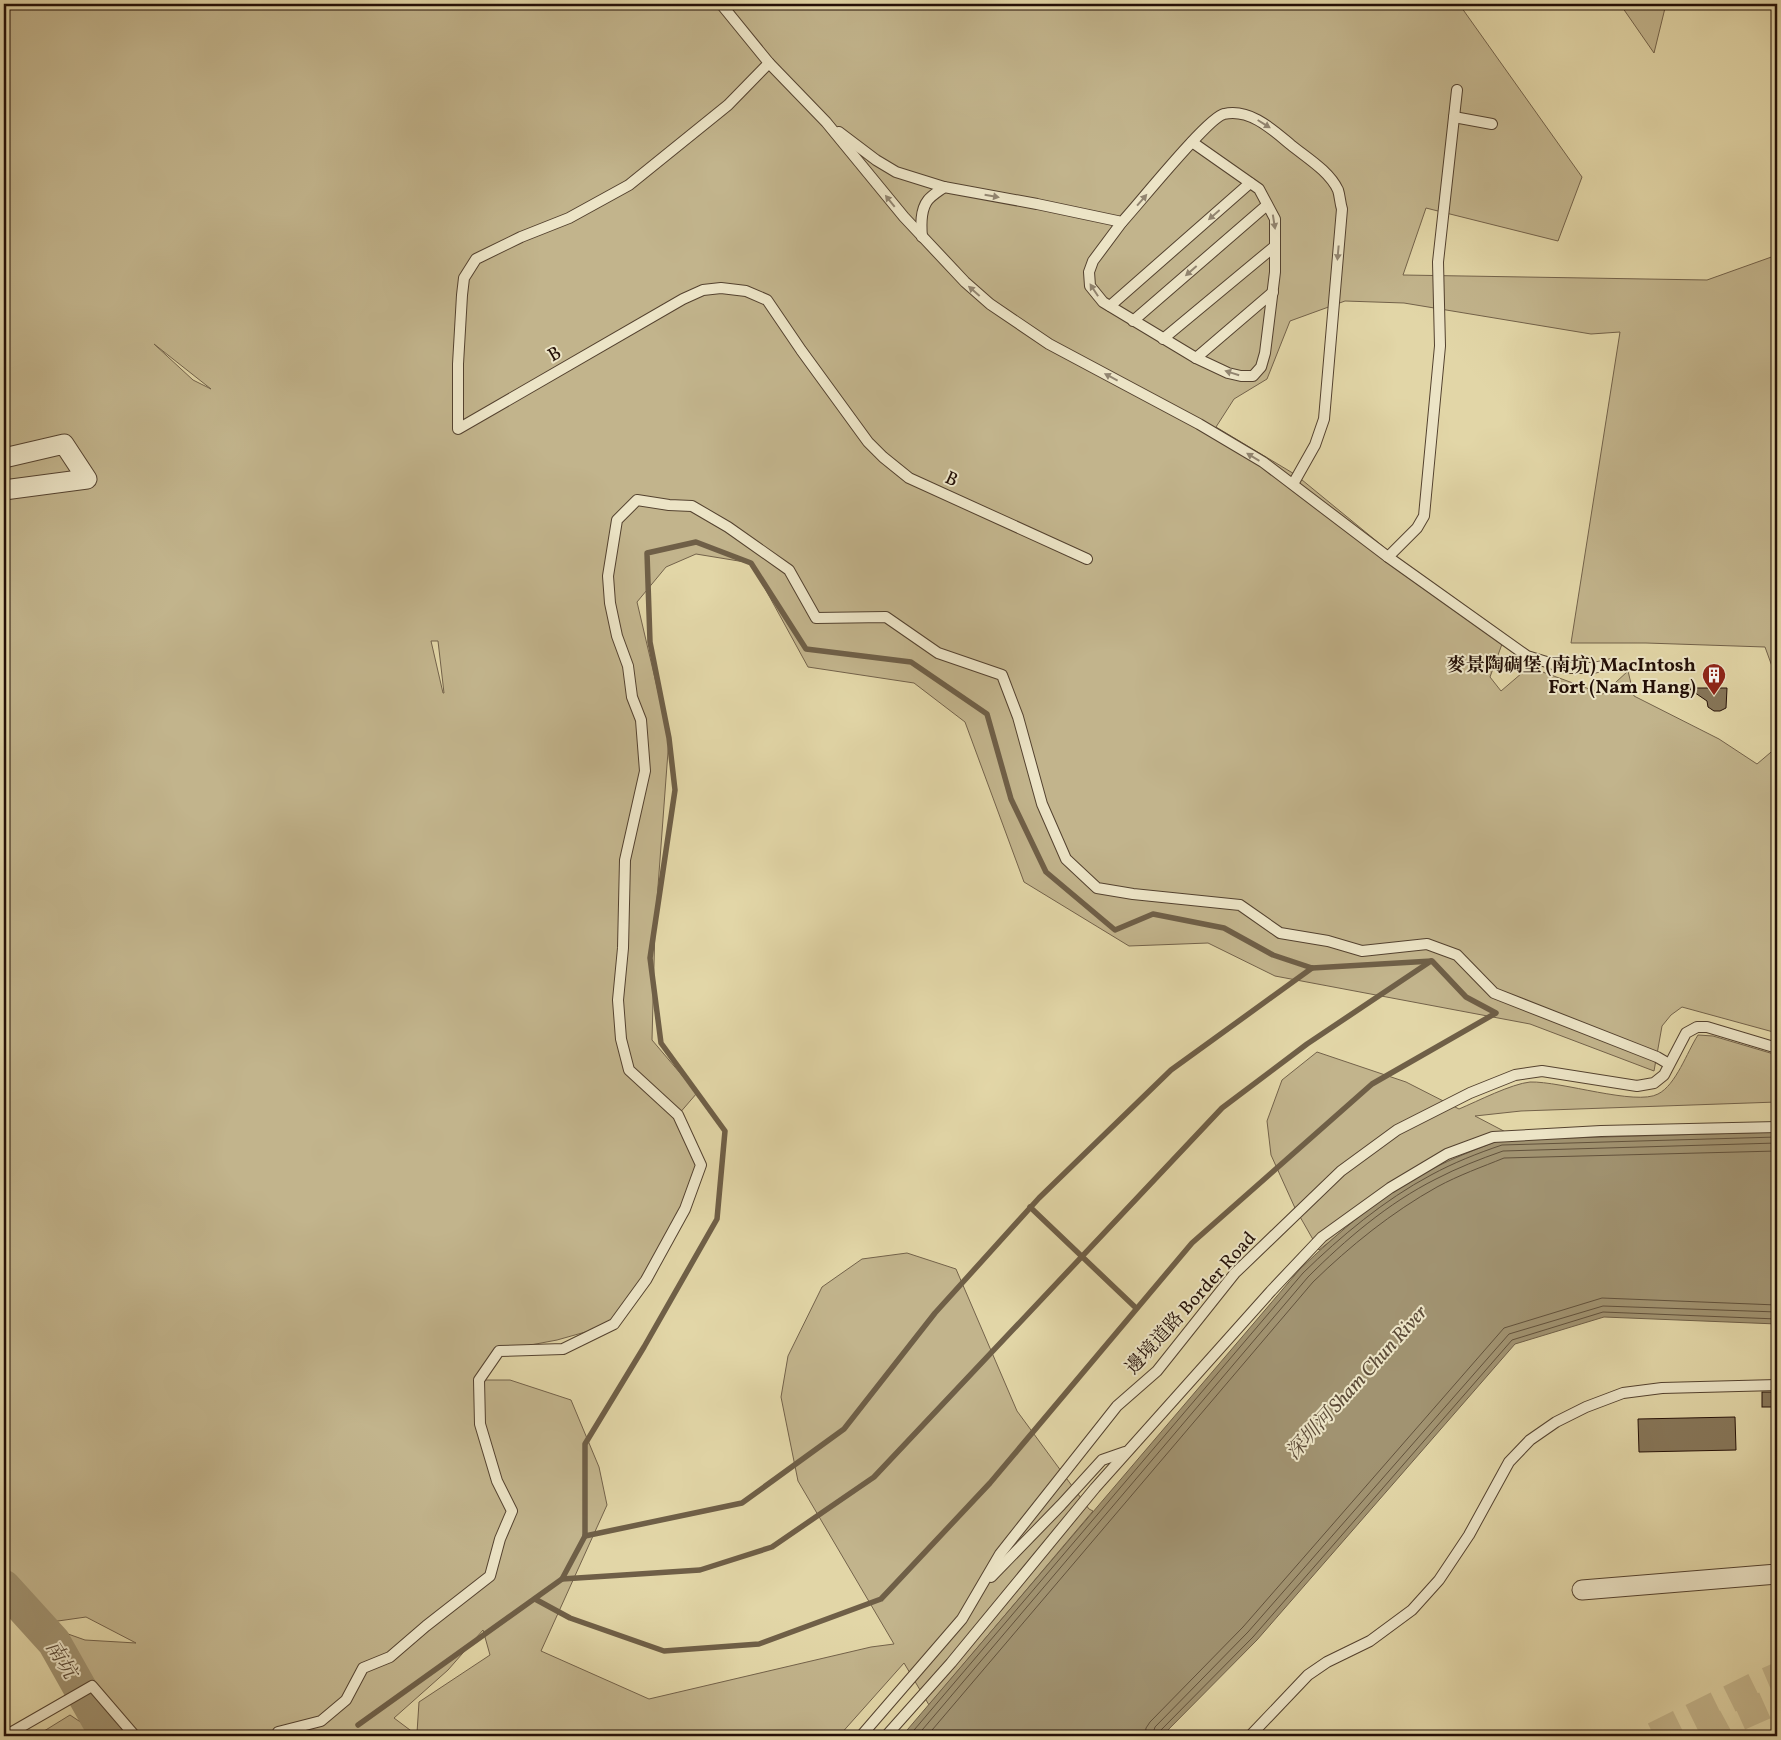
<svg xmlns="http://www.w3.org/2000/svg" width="1781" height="1740" font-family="Vollkorn,'Noto Serif SC',serif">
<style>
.green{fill:#c2b48c;stroke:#73624a;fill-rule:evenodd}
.water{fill:#a19371;stroke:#6f5f47}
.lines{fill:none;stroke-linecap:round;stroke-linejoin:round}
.shore{stroke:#62523c;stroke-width:1}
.stream{stroke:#6f5f47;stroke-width:5.5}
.river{stroke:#a19371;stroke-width:34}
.building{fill:#87775a;stroke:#241007}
.highway-tunnel{stroke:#c6b88f;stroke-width:28;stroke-dasharray:28 14;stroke-linecap:butt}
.lane-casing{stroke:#54422f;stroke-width:12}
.street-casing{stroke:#54422f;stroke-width:21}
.lane{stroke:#ece4c6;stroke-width:10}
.street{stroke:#ece4c6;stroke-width:19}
.oneway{fill:#928570}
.labels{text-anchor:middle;stroke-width:4;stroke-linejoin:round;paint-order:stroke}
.street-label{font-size:19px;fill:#241007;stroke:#ece4c6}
.poi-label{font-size:19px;font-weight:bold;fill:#241007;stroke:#ece4c6;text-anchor:end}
.water-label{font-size:20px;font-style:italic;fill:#5c4b37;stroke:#ece4c6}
</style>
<rect width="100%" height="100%" fill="#e2d6a7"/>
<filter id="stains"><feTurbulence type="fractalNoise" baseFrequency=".004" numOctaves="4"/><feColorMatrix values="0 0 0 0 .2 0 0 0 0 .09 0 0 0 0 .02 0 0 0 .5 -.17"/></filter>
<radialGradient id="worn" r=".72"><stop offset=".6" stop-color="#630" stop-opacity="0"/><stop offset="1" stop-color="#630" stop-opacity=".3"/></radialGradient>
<g class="green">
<path d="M 4,4 L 1459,4 L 1582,177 L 1558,241 L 1426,208 L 1403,275 L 1707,280 L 1777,255 L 1777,680 L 1765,647 L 1646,643 L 1571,643 L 1620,332 L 1591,334 L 1404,303 L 1345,301 L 1290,321 L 1267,379 L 1234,399 L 1216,427 L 1296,475 L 1502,644 L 1490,677 L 1501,691 L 1529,667 L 1603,694 L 1628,671 L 1634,696 L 1719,739 L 1757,764 L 1777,747 L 1777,1033 L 1682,1007 L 1671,1015 L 1662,1026 L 1654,1071 L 1530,1024 L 1275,976 L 1208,943 L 1129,946 L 1024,882 L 965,722 L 914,683 L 808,667 L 751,563 L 696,554 L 666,567 L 637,602 L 669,738 L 655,927 L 652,1040 L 697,1093 L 678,1115 L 701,1165 L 689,1198 L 614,1324 L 557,1340 L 499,1351 L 480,1380 L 510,1380 L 571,1400 L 599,1467 L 607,1505 L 541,1651 L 649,1699 L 871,1647 L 894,1644 L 798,1481 L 781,1397 L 788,1356 L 822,1287 L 862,1259 L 907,1253 L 956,1269 L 1017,1411 L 1089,1509 L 1093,1511 L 929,1705 L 904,1663 L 839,1736 L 425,1736 L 417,1733 L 419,1702 L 490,1655 L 483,1630 L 448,1670 L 394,1718 L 418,1736 L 132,1736 L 100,1706 L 42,1646 L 54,1629 L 85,1640 L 136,1643 L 86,1617 L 37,1624 L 4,1583 ZM 154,344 L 211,389 L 193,380 ZM 431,641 L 438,641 L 444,693 L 443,693 Z"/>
<path d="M 1620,4 L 1666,4 L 1654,53 Z"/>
<path d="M 1698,1035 L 1713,1036 L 1777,1055 L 1777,1102 L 1521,1111 L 1475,1116 L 1519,1139 L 1364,1214 L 1319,1250 L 1295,1208 L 1271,1155 L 1267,1121 L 1282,1080 L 1317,1052 L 1406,1082 L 1459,1109 C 1478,1101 1511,1084 1530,1082 C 1561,1081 1636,1106 1658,1094 C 1676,1085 1687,1052 1698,1035 Z"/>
<path d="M 70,1715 L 85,1725 L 95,1736 L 36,1736 Z"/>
</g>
<path class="water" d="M 1777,1132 L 1777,1324 L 1604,1317 L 1515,1344 L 1257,1640 L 1162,1736 L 902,1736 L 1300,1269 C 1339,1232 1382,1194 1430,1170 C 1453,1158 1477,1149 1500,1140 Z"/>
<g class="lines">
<g class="shore">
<path d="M 909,1736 L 1303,1273 C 1341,1236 1384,1200 1431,1175 C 1453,1163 1478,1153 1502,1145 L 1777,1137"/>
<path d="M 917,1736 L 1308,1277 C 1345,1240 1388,1203 1436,1179 C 1457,1168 1480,1159 1503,1151 L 1777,1143"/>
<path d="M 927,1736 L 1313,1282 C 1350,1246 1392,1212 1437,1187 C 1459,1175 1482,1167 1504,1158 L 1777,1151"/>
<path d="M 1145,1736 L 1146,1728 L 1150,1722 L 1243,1627 L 1504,1328 L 1602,1298 L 1777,1305"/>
<path d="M 1152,1736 L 1155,1727 L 1248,1632 L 1509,1334 L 1603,1306 L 1777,1312"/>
<path d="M 1158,1736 L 1160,1731 L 1253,1637 L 1512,1340 L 1603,1312 L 1777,1319"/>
</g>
<g class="stream">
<path d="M 1030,1207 L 1136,1308"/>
<path d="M 585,1536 L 742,1503 L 844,1429 L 935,1313 L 1039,1198 L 1171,1070 L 1312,968"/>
<path d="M 562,1579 L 700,1570 L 772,1547 L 874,1477 L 1222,1108 L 1307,1044 L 1431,961"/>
<path d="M 358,1725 L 562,1579 L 585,1536 L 585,1444 L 644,1347 L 717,1219 L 725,1131 L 661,1043 L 650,958 L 675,790 L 669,738 L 650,642 L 647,553 L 696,542 L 751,563 L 806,649 L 911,662 L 987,714 L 1011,799 L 1046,872 L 1115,930 L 1153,914 L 1224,928 L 1273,955 L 1312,968 L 1432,961 L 1466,997 L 1496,1013 L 1372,1084 L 1192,1243 L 990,1483 L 881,1599 L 759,1644 L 664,1651 L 570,1618 L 535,1599"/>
</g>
<path class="river" d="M 4,1587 L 54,1642 L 98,1720 L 114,1736"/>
</g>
<g class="building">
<path d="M 1688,688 L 1727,688 L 1726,708 L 1720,711 L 1714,711 L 1708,707 L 1707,701 Z"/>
<rect x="1762" y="1392" width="15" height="15"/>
<path d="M 1735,1417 L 1736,1450 L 1639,1452 L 1638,1419 Z"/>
</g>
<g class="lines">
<g class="highway-tunnel">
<path d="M 1654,1736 L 1758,1685 L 1777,1677"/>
<path d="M 1702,1736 L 1730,1721 L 1777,1700"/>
</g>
<g class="lane-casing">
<g id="lane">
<path d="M 721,4 L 769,63 L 826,122 L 904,217 L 965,282 L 990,304 L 1049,344 L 1199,424 L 1263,462 L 1388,557 L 1527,656 L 1566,668 L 1593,668 L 1612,664"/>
<path d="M 769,63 L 728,105 L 629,185 L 569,218 L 521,237 L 476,259 L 464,278 L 462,295 L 458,364 L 458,429 L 683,299 L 703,290 L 721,288 L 746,291 L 767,300 L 801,350 L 868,442 L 883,457 L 909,478 L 1087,559"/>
<path d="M 1454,117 L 1492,124"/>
<path d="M 839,132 L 876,160 L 896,172 L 944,187 L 1037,204 L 1122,222 C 1138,205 1208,117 1224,114 C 1250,108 1273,130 1291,145 C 1307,158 1329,171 1338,190 C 1340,196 1340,203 1342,209 L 1324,419 L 1315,445 L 1293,484"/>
<path d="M 1122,222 L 1093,261 L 1089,272 L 1090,286 L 1103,302 L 1196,358 L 1228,373 L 1241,376 L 1253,376 L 1261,367 L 1265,353 L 1275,272 L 1275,219 L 1259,189 L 1192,142"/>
<path d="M 922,237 C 921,226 920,210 928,200 C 932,195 939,191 944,187"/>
<path d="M 1110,306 L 1250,183"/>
<path d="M 1133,321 L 1267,205"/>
<path d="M 1163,339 L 1275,246"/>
<path d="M 1196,358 L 1273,292"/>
<path d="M 1388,557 L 1417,528 L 1424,516 L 1440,346 L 1438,262 L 1457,90"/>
<path d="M 991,1577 L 1061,1505 L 1102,1460 L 1125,1452"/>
<path d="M 278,1732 L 321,1721 L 346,1700 L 363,1668 L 390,1657 L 426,1626 L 490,1576 L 500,1539 L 512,1511 L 497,1481 L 480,1424 L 479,1380 L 499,1351 L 563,1349 L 614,1324 L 646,1280 L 685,1209 L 701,1165 L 678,1115 L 629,1070 L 621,1039 L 618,1000 L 623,948 L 625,860 L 645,771 L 641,720 L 632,697 L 628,666 L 617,636 L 610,603 L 608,576 L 617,520 L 637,500 L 669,505 L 692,506 L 728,527 L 789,570 L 816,618 L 886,617 L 938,653 L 1002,675 L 1018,717 L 1042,804 L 1066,859 L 1097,888 L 1133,894 L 1240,905 L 1280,933 L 1328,941 L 1362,951 L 1427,944 L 1457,955 L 1494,993 L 1657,1057 L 1669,1064"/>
<path d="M 5,1736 L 92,1686 L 135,1736"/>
<path d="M 861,1736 L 962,1619 L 1000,1554 L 1117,1406 L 1157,1371 L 1235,1273 L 1341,1171 L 1397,1130 L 1470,1093 L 1515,1075 L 1542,1071 L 1637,1086 L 1654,1083 L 1664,1075 L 1686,1033 L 1697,1027 L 1707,1027 L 1777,1048"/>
<path d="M 886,1736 L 951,1663 L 1095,1488 L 1271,1291 L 1322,1237 L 1390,1188 L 1447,1154 L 1493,1137 L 1601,1131 L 1777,1127"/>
<path d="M 1250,1736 L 1308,1675 L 1327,1662 L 1370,1641 L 1412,1610 L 1439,1580 L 1469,1535 L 1509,1462 L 1530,1440 L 1556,1422 L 1586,1407 L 1623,1393 L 1662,1388 L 1777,1385"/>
</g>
</g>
<g class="street-casing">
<g id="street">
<path d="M 4,458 L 64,444 L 87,479 L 4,490"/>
<path d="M 1582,1590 L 1777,1574"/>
</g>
</g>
<use href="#lane" class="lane"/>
<use href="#street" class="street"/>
</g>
<defs><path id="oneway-solid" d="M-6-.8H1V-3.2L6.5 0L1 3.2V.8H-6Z" transform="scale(1.25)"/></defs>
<g class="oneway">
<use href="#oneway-solid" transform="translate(1264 124) rotate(32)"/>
<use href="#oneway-solid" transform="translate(992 196) rotate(10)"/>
<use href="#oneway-solid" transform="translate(1142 200) rotate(-49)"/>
<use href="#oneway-solid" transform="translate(890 201) rotate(-129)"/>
<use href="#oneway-solid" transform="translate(1214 215) rotate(139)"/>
<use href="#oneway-solid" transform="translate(1274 222) rotate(81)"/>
<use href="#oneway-solid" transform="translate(1338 253) rotate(95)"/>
<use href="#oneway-solid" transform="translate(1191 271) rotate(139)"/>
<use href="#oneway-solid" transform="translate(1094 290) rotate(-123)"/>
<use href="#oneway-solid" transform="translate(974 291) rotate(-139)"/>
<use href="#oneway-solid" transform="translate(1232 373) rotate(-163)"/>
<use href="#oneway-solid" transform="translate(1111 377) rotate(-152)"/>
<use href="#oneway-solid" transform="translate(1253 457) rotate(-149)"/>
</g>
<defs>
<g id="building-pin" transform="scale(1.25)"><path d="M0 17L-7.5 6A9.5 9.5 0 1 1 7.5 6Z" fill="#8f2418" stroke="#ece4c6"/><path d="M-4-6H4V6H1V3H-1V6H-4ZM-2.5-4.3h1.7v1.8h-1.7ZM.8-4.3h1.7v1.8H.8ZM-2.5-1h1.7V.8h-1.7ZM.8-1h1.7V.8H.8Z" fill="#fff"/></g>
</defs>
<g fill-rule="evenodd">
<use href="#building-pin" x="1714" y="675"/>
</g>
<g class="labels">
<g class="street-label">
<text transform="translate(554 353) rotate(-30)" y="7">B</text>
<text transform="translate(952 478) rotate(25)" y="7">B</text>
<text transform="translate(1190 1302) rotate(-48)" y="7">邊境道路 Border Road</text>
</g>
<g class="poi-label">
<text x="1696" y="671">麥景陶碉堡 (南坑) MacIntosh<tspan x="1696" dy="22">Fort (Nam Hang)</tspan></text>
</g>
<g class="water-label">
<text transform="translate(1356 1382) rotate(-48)" y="7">深圳河 Sham Chun River</text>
<text transform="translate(62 1659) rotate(58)" y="7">南坑</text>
</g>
</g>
<rect width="1781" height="1740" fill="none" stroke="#e2d6a7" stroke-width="20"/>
<rect x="5" y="5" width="1771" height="1730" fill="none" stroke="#241007" stroke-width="2.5"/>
<rect x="10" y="10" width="1761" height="1720" fill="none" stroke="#241007"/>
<rect width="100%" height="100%" filter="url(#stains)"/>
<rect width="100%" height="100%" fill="url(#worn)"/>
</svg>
